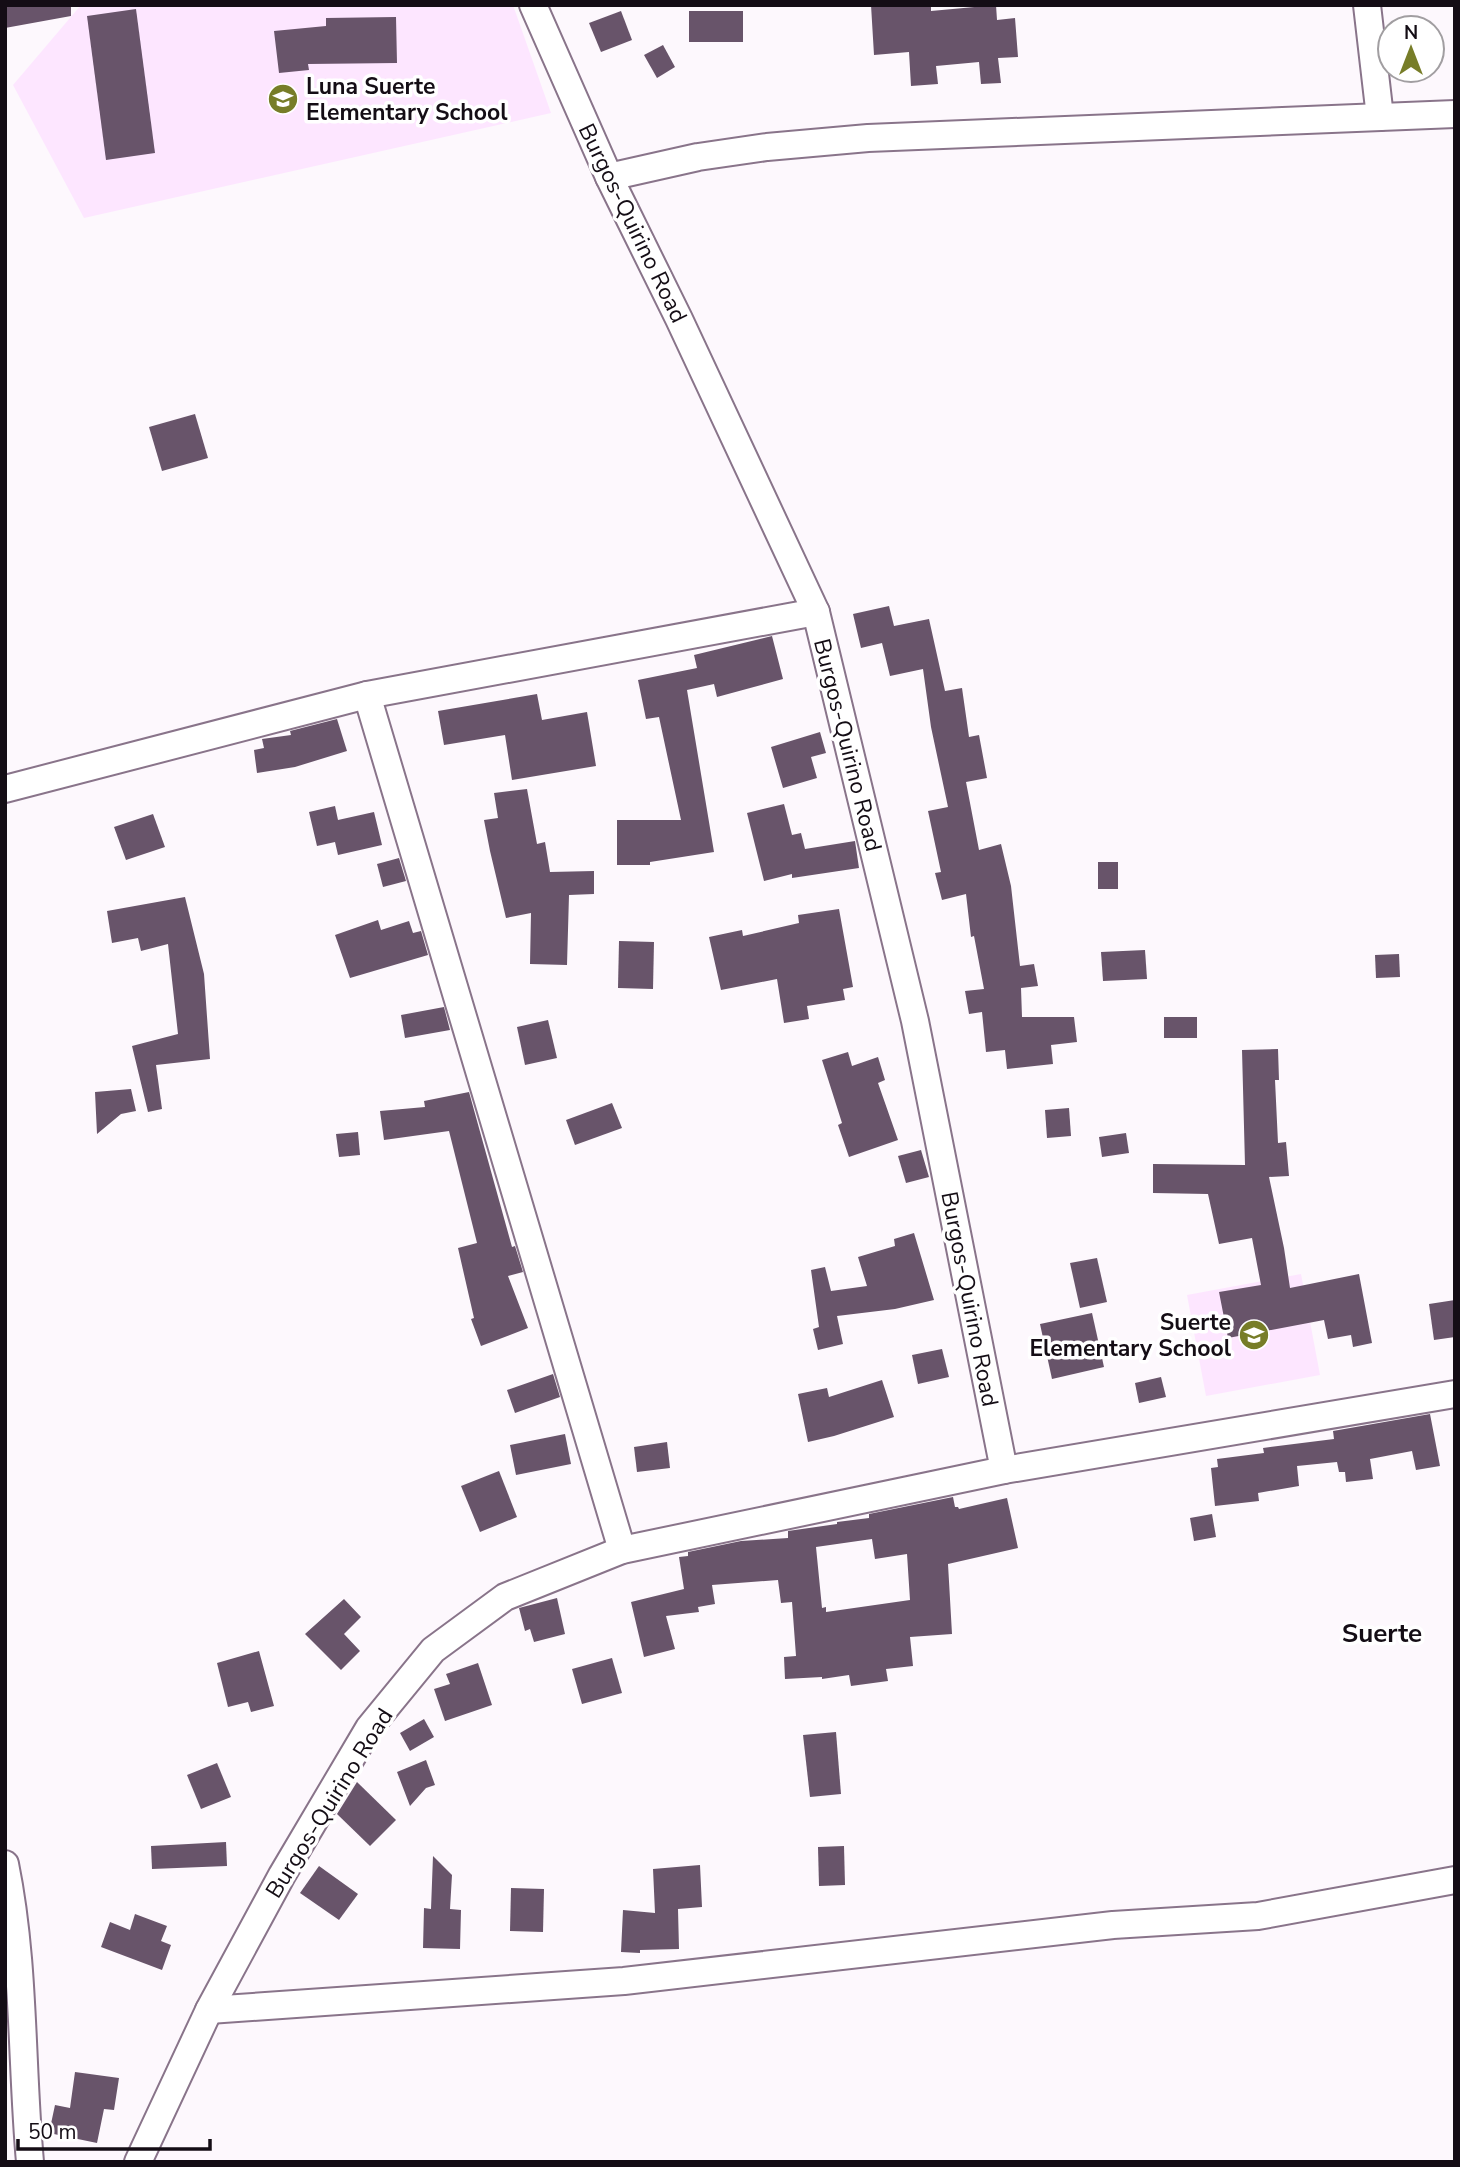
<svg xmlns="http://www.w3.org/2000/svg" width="1460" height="2167" font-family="'Nunito Sans',sans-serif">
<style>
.built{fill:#fde6ff}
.building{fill:#68546a;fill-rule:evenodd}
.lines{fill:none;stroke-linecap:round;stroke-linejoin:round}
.minor-casing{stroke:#89748a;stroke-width:30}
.minor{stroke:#fff;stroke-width:26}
.labels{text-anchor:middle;stroke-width:7;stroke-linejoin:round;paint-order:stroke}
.poi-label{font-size:23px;font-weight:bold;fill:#140d15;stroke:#fff;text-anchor:start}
.street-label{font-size:23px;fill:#140d15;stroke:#fff}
.quarter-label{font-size:26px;font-weight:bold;fill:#140d15;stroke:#fff}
</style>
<rect width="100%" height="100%" fill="#fdf8fd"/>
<g class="built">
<path d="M 81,5 L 513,5 L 551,113 L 84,218 L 13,85 Z"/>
<path d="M 1301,1274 L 1320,1375 L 1206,1396 L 1187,1295 Z"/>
</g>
<g class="building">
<path d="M 5,5 L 71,5 L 71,16 L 5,28 Z"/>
<path d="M 871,5 L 931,5 L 931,11 L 996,5 L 997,20 L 1015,18 L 1018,57 L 998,58 L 1001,83 L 981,84 L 979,62 L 936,66 L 938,84 L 911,86 L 909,52 L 874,55 Z"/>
<path d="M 136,9 L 155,153 L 106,160 L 87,16 Z"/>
<path d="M 621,11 L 632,40 L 601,52 L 589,23 Z"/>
<rect x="689" y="11" width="54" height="31"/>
<path d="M 396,17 L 397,63 L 308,64 L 309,70 L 279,73 L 274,31 L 326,26 L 326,18 Z"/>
<path d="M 663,45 L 675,67 L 657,78 L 644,55 Z"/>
<path d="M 195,414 L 208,458 L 162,471 L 149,427 Z"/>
<path d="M 889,606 L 894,626 L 929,619 L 945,691 L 962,688 L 969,737 L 979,735 L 987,778 L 966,782 L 979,850 L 1001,844 L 1011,886 L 1020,966 L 1034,964 L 1038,986 L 1021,988 L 1022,1017 L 1074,1017 L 1077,1042 L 1051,1045 L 1053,1064 L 1007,1069 L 1005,1050 L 986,1052 L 982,1012 L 969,1014 L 965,991 L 984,989 L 974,936 L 971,937 L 966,894 L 942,900 L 935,873 L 941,872 L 928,811 L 948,807 L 931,727 L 923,669 L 890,676 L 882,643 L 861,648 L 853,614 Z"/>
<path d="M 772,636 L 783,679 L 717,697 L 714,684 L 687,690 L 714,852 L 650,862 L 650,865 L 617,865 L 617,820 L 681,820 L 659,717 L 646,719 L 638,680 L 697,668 L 694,655 Z"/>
<path d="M 537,694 L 542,720 L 587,712 L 596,766 L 512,780 L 505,735 L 444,745 L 438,711 Z"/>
<path d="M 337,719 L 347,751 L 295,767 L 257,773 L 254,750 L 264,748 L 262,739 L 291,735 L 290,731 Z"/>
<path d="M 820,732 L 826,753 L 811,757 L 817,778 L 783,788 L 771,747 Z"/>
<path d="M 527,789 L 537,844 L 545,842 L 550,872 L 594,871 L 594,894 L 569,895 L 567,965 L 530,964 L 531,913 L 506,918 L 490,851 L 484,820 L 498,818 L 494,793 Z"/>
<path d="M 784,804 L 792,835 L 801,833 L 805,849 L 855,841 L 859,868 L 792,878 L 792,874 L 764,881 L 747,813 Z"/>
<path d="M 335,806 L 338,820 L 374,812 L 382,845 L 338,855 L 335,842 L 317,846 L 309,812 Z"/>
<path d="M 153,814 L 165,847 L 126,860 L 114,827 Z"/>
<path d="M 399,858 L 406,881 L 383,887 L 377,864 Z"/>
<rect x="1098" y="862" width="20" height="27"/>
<path d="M 185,897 L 204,974 L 210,1059 L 156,1065 L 162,1109 L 148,1112 L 132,1046 L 178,1034 L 168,944 L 141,951 L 138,938 L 112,943 L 107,911 Z"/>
<path d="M 839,909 L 853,987 L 843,989 L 845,1000 L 807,1006 L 809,1019 L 784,1023 L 777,979 L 721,990 L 709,937 L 742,930 L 743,936 L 799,923 L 798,915 Z"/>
<path d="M 378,920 L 381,930 L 409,921 L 413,933 L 421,931 L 428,955 L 350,978 L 335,935 Z"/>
<path d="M 619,941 L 654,942 L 653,989 L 618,988 Z"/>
<path d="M 1145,950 L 1147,979 L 1103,981 L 1101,952 Z"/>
<path d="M 1399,954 L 1400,977 L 1376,978 L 1375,955 Z"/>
<path d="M 444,1007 L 450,1030 L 405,1038 L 401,1015 Z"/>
<rect x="1164" y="1017" width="33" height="21"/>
<path d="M 548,1020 L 557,1058 L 525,1065 L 517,1027 Z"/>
<path d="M 1278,1049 L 1279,1080 L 1275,1080 L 1278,1143 L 1286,1142 L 1289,1176 L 1269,1177 L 1284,1248 L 1290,1288 L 1359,1274 L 1372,1343 L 1353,1347 L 1351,1335 L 1328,1339 L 1324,1320 L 1228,1338 L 1219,1292 L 1261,1285 L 1252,1238 L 1219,1244 L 1208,1194 L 1153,1193 L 1153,1164 L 1245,1165 L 1242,1050 Z"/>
<path d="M 848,1052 L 852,1066 L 878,1057 L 885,1080 L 878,1083 L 898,1140 L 849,1157 L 838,1125 L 842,1123 L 822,1060 Z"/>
<path d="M 131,1089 L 136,1111 L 121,1114 L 97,1134 L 95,1092 Z"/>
<path d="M 469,1092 L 512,1247 L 515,1246 L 523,1272 L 508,1276 L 528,1328 L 481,1346 L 471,1319 L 474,1318 L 458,1248 L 477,1243 L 449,1131 L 384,1140 L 380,1111 L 425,1107 L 424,1101 Z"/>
<path d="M 612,1103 L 622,1128 L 575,1145 L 566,1120 Z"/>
<path d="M 1069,1108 L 1071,1136 L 1047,1138 L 1045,1110 Z"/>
<path d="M 358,1132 L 360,1155 L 339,1157 L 336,1134 Z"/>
<path d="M 1126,1133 L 1129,1153 L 1102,1157 L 1099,1137 Z"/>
<path d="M 921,1150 L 929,1177 L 906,1183 L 898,1156 Z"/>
<path d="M 914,1233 L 934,1300 L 895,1309 L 837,1316 L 843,1344 L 818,1350 L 813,1329 L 819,1327 L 811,1270 L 825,1267 L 831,1291 L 867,1286 L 858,1257 L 895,1246 L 894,1239 Z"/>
<path d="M 1097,1258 L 1107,1302 L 1080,1308 L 1070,1263 Z"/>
<path d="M 1455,1300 L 1455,1337 L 1434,1340 L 1429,1304 Z"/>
<path d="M 1092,1313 L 1104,1367 L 1052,1379 L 1040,1324 Z"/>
<path d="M 942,1349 L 949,1377 L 918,1384 L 912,1355 Z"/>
<path d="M 553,1374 L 560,1397 L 515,1413 L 507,1390 Z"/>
<path d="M 1161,1377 L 1166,1397 L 1139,1403 L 1135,1383 Z"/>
<path d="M 882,1380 L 894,1417 L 834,1436 L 808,1442 L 798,1394 L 827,1388 L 829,1397 Z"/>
<path d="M 1430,1414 L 1440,1466 L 1416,1470 L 1412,1451 L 1370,1459 L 1373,1479 L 1346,1482 L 1345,1472 L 1339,1472 L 1337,1462 L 1297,1466 L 1299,1486 L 1258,1493 L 1259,1501 L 1215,1506 L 1211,1468 L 1218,1467 L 1217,1459 L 1264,1453 L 1263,1448 L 1334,1439 L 1333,1431 Z"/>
<path d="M 565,1434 L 571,1464 L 516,1475 L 510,1445 Z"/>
<path d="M 667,1442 L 670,1468 L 637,1472 L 634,1447 Z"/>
<path d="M 499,1471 L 517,1517 L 480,1532 L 461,1486 Z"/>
<path d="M 953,1497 L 955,1507 L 958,1507 L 959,1509 L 1007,1498 L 1018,1548 L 948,1564 L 952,1634 L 910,1637 L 913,1666 L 886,1669 L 888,1681 L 851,1686 L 849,1675 L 822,1679 L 822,1677 L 785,1679 L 784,1657 L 796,1656 L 792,1602 L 781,1603 L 778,1580 L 712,1585 L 715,1604 L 698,1607 L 699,1612 L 666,1616 L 675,1649 L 644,1657 L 631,1602 L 684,1589 L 679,1557 L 688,1556 L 688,1552 L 741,1541 L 788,1538 L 788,1531 L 837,1524 L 837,1522 L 869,1518 L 869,1514 ZM 872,1539 L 875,1559 L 907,1554 L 910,1600 L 826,1612 L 826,1607 L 822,1608 L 816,1547 Z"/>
<path d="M 1212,1514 L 1216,1537 L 1194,1541 L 1190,1518 Z"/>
<path d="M 557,1598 L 565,1634 L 534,1642 L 530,1629 L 525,1631 L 519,1608 Z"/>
<path d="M 344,1599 L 361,1617 L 344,1634 L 360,1651 L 341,1670 L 305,1634 Z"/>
<path d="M 259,1651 L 274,1706 L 251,1712 L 248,1702 L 228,1707 L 217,1663 Z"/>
<path d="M 612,1658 L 622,1693 L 582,1704 L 572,1669 Z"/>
<path d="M 478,1663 L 492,1705 L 445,1721 L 434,1689 L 450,1684 L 446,1674 Z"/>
<path d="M 424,1719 L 434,1737 L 410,1751 L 400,1733 Z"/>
<path d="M 836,1732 L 841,1794 L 810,1797 L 803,1735 Z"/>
<path d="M 426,1760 L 435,1785 L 426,1788 L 410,1806 L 397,1772 Z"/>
<path d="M 217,1763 L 231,1797 L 201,1809 L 187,1775 Z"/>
<path d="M 357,1782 L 396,1820 L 370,1846 L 337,1814 Z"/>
<path d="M 226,1842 L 227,1866 L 152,1869 L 151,1846 Z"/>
<path d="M 844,1846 L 845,1885 L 819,1886 L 818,1847 Z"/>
<path d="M 433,1856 L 452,1875 L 450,1909 L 461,1910 L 460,1949 L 423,1948 L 424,1908 L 431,1909 Z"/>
<path d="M 700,1865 L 702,1907 L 678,1909 L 679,1949 L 640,1950 L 640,1953 L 621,1952 L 623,1910 L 655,1913 L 653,1869 Z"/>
<path d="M 319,1866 L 358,1894 L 339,1920 L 300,1893 Z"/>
<path d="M 511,1888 L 544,1889 L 543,1932 L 510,1931 Z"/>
<path d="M 135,1914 L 167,1926 L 161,1941 L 171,1945 L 162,1970 L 101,1947 L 110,1922 L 130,1930 Z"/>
<path d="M 75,2072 L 119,2078 L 114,2110 L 104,2109 L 97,2143 L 49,2133 L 55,2105 L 70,2108 Z"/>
</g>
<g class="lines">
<g class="minor-casing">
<g id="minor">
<path d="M 1367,5 L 1380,117"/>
<path d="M 609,177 L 698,157 L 767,147 L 868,138 L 1455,114"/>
<path d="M 367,695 L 622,1550"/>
<path d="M 5,789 L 367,695 L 816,612"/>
<path d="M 1004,1470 L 1455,1394"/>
<path d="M 5,1864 C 25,1962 21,2063 30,2162"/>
<path d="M 209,2010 L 624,1981 L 1113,1925 L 1258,1916 L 1455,1880"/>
<path d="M 138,2162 L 209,2010 L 282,1875 L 369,1728 L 433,1650 L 505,1597 L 622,1550 L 1004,1470 L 915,1021 L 816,612 L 679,319 L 609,177 L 533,5"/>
</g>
</g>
<use href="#minor" class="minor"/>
</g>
<defs>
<g id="school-disc" transform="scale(1.575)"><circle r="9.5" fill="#777d28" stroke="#fff"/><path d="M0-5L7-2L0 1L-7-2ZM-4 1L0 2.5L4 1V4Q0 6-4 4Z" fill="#fff"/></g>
</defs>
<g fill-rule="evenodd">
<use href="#school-disc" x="283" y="99"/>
<use href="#school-disc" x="1254" y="1335"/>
</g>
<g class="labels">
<g class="poi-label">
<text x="306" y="94">Luna Suerte<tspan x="306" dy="26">Elementary School</tspan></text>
<text x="1231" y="1330" text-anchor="end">Suerte<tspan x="1231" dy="26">Elementary School</tspan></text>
</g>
<g class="street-label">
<text transform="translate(633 223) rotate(64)" y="8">Burgos-Quirino Road</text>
<text transform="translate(848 745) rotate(76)" y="8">Burgos-Quirino Road</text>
<text transform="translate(970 1299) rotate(79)" y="8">Burgos-Quirino Road</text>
<text transform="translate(329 1803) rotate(-58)" y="8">Burgos-Quirino Road</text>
</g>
<g class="quarter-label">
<text x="1382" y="1642">Suerte</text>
</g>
</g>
<rect width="1460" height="2167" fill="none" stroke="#140d15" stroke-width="14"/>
<g transform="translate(1411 49)"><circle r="33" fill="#ffffff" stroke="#a19ea1" stroke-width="2"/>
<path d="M0-5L12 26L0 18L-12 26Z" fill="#777d28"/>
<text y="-10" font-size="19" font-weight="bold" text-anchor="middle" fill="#140d15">N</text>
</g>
<path d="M18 2139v10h192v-10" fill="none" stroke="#140d15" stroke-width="3.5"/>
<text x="28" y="2139" font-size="21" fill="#140d15" stroke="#ffffff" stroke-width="5" paint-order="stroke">50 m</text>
</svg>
